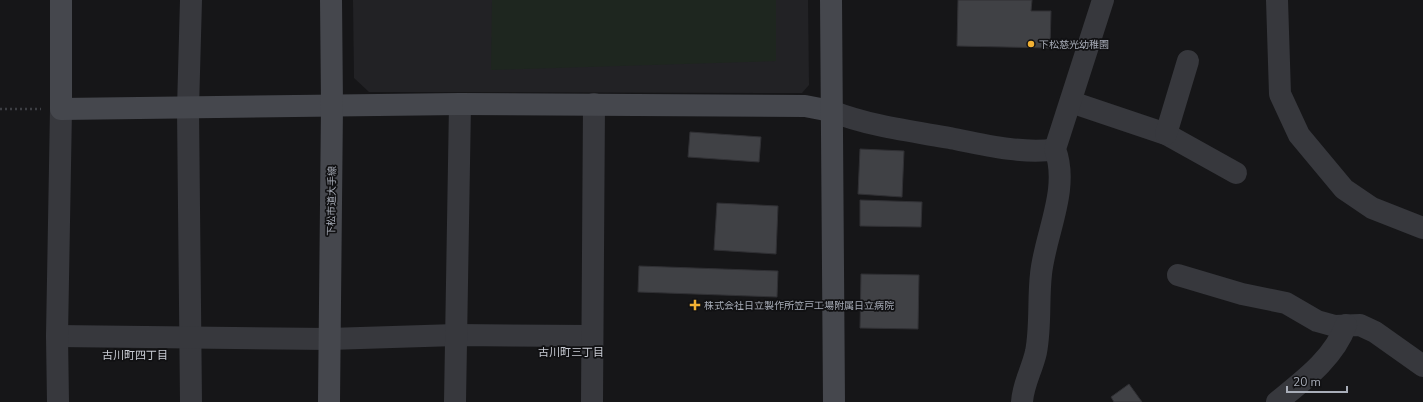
<svg xmlns="http://www.w3.org/2000/svg" width="1423" height="402" font-family="'Nunito Sans','Noto Sans JP',sans-serif">
<style>
.built{fill:#222225}
.green{fill:#1e261f}
.building{fill:#404145;stroke:#303034}
.lines{fill:none;stroke-linecap:round;stroke-linejoin:round}
.path{stroke:#3d3f44;stroke-width:2.5;stroke-dasharray:2 3;stroke-linecap:butt}
.street{stroke:#37383d;stroke-width:22}
.secondary{stroke:#45474d;stroke-width:22}
.poi-dot{fill:#f2b134;stroke:#111113;stroke-width:1.5}
.labels{text-anchor:middle;stroke-width:3.5;stroke-linejoin:round;paint-order:stroke}
.poi-label{font-size:10px;fill:#a8adb8;stroke:#111113;text-anchor:start}
.street-label{font-size:10px;fill:#a8adb8;stroke:#111113}
.neighbourhood-label{font-size:11px;fill:#c9ccd4;stroke:#111113}
</style>
<rect width="100%" height="100%" fill="#161618"/>
<path class="built" d="M 353,0 L 808,0 L 809,85 L 802,93 L 369,92 L 354,78 Z"/>
<path class="green" d="M 492,0 L 776,0 L 776,61 L 491,70 Z"/>
<g class="building">
<path d="M 958,0 L 1032,0 L 1031,11 L 1051,11 L 1050,48 L 957,46 Z"/>
<path d="M 690,132 L 761,137 L 759,162 L 688,157 Z"/>
<path d="M 860,149 L 904,151 L 902,197 L 858,194 Z"/>
<path d="M 860,200 L 922,202 L 921,227 L 860,226 Z"/>
<path d="M 717,203 L 778,206 L 776,254 L 714,250 Z"/>
<path d="M 639,266 L 778,271 L 777,297 L 638,292 Z"/>
<path d="M 861,274 L 919,275 L 918,329 L 860,328 Z"/>
<path d="M 1129,384 L 1142,402 L 1114,402 L 1111,397 Z"/>
</g>
<g class="lines">
<path class="path" d="M 0,109 L 41,109"/>
<g class="street">
<path d="M 191,0 L 188,109 L 191,402"/>
<path d="M 1277,0 L 1280,94 L 1299,135 L 1344,189 L 1372,208 L 1423,228"/>
<path d="M 1071,102 L 1166,134 L 1236,173"/>
<path d="M 831,111 C 869,126 910,131 950,138 C 980,144 1026,155 1055,149"/>
<path d="M 1166,134 L 1188,61"/>
<path d="M 1178,275 L 1242,294 L 1286,303 L 1317,321 L 1335,326 L 1360,325 L 1375,332 L 1423,366"/>
<path d="M 57,336 L 329,339 L 456,335 L 591,336"/>
<path d="M 58,402 L 57,336 L 61,109"/>
<path d="M 455,402 L 460,104"/>
<path d="M 592,402 L 594,104"/>
<path d="M 1022,402 C 1023,384 1032,370 1036,352 C 1041,326 1038,300 1041,274 C 1045,234 1070,189 1055,149 L 1103,0"/>
<path d="M 1277,402 C 1304,380 1334,358 1346,325"/>
</g>
<g class="secondary">
<path d="M 61,0 L 61,109 L 460,104 L 805,106 L 831,111"/>
<path d="M 831,0 L 834,402"/>
<path d="M 329,402 L 332,105 L 331,0"/>
</g>
</g>
<g class="poi-dot">
<circle cx="1031" cy="44" r="4"/>
<path d="M693 299h4v4h4v4h-4v4h-4v-4h-4v-4h4z"/>
</g>
<g class="labels">
<g class="poi-label">
<text x="1039" y="48">下松慈光幼稚園</text>
<text x="704" y="309">株式会社日立製作所笠戸工場附属日立病院</text>
</g>
<g class="street-label">
<text transform="translate(331 201) rotate(-89)" y="4">下松市道大手線</text>
</g>
<g class="neighbourhood-label">
<text x="571" y="356">古川町三丁目</text>
<text x="135" y="359">古川町四丁目</text>
</g>
</g>
<path d="M1287 386v6h60v-6" fill="none" stroke="#a8adb8" stroke-width="2"/>
<text x="1293" y="386" font-size="12" fill="#a8adb8" stroke="#111113" stroke-width="3" paint-order="stroke">20 m</text>
</svg>
